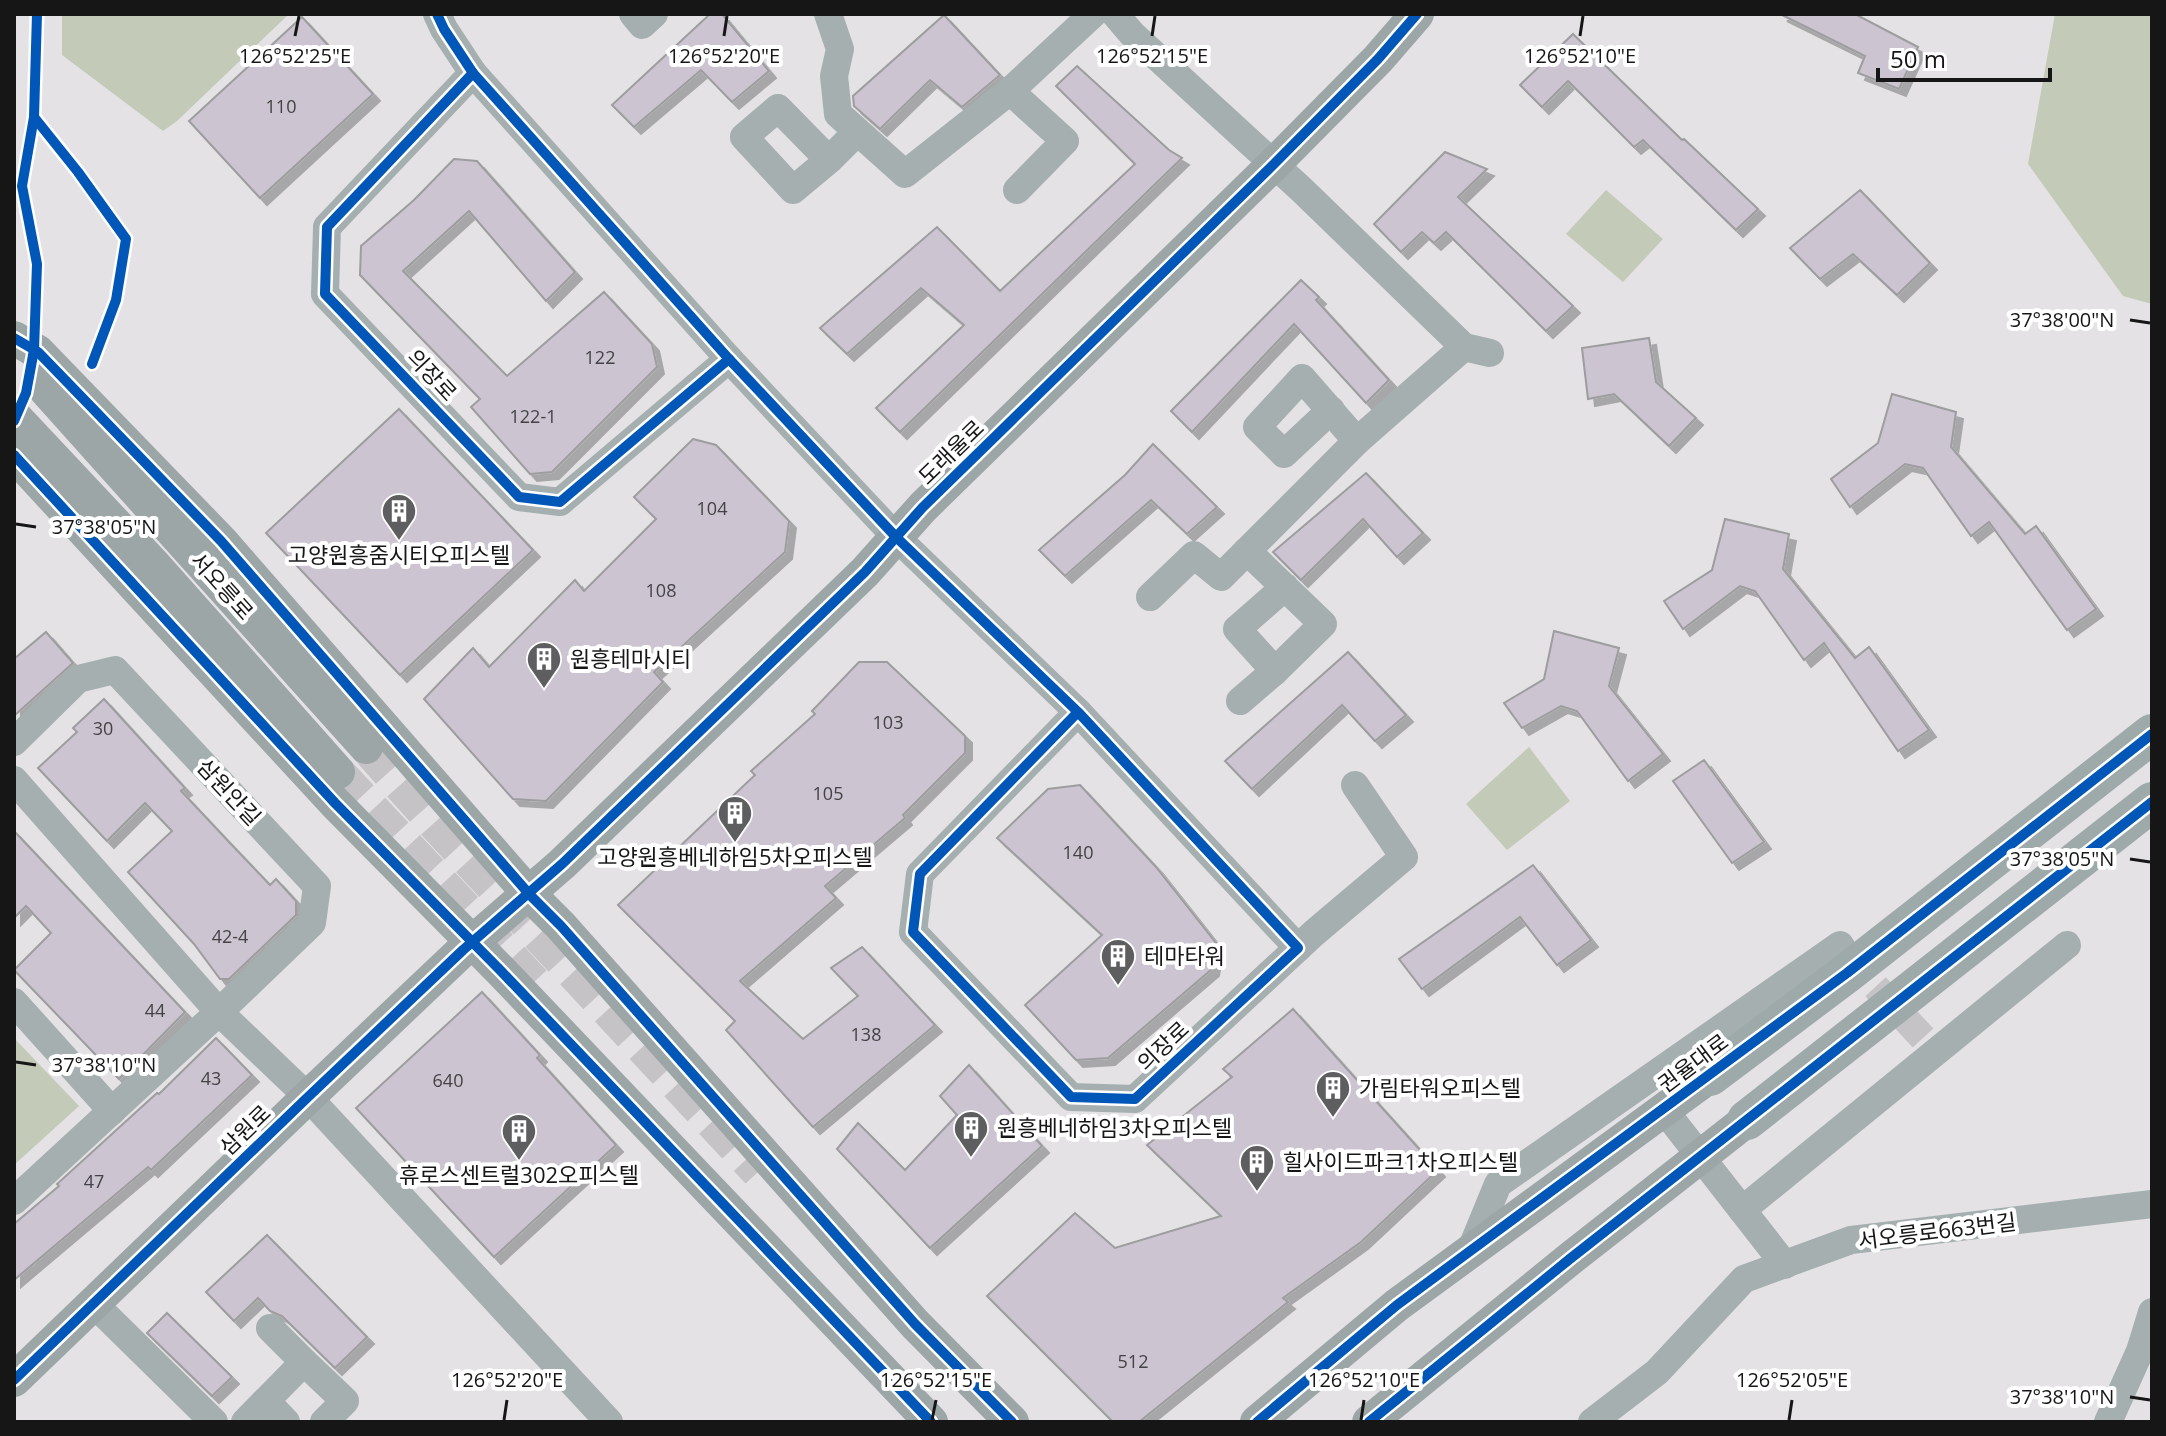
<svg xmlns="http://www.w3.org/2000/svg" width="2166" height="1436" font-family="'Open Sans','Noto Sans KR',sans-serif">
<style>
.green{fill:#c4cab8}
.building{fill:#ccc5d1;stroke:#9d9c9e;stroke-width:2;filter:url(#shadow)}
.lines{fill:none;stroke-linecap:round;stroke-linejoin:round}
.minor-tunnel{stroke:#c5c3c6;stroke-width:28;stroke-dasharray:28 14;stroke-linecap:butt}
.major-tunnel{stroke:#c5c3c6;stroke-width:34;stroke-dasharray:34 17;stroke-linecap:butt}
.minor{stroke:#a5afaf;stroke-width:28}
.major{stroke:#9ca6a7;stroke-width:34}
.highway{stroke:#9eaaaa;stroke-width:40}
.cycleway-casing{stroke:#fff;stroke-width:15}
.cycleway{stroke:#0057b8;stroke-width:10}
.ticks{fill:none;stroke:#161617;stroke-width:3}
.labels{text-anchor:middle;stroke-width:8;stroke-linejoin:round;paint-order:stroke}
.number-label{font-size:18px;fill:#444246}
.street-label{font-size:22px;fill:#161617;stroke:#fff}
.poi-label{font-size:22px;fill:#161617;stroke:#fff;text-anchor:start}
.ticks-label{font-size:20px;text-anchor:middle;fill:#161617;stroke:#fff;stroke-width:8;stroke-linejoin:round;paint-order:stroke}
</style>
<defs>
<filter id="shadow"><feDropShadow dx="7" dy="7" stdDeviation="0" flood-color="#0004"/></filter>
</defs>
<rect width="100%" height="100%" fill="#e4e2e5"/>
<g class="green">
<path d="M 62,14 L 289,14 L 177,121 L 163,131 L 62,55 Z"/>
<path d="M 2055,14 L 2152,14 L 2152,304 L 2123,296 L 2028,164 Z"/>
<path d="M 1606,190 L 1663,239 L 1623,282 L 1566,234 Z"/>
<path d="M 1529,747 L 1570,801 L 1507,850 L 1466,804 Z"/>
<path d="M 14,1038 L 79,1106 L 14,1165 Z"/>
</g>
<g class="building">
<path d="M 710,14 L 722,14 L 769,71 L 732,102 L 701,70 L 634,127 L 612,105 Z"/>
<path d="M 1780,14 L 1855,14 L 1918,47 L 1899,89 L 1858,73 L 1865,56 Z"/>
<path d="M 944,15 L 1000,75 L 962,107 L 930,80 L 880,129 L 854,106 L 853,96 Z"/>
<path d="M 302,17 L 373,94 L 260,198 L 189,121 Z"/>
<path d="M 1573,34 L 1682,140 L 1684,139 L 1758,209 L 1736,230 L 1643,140 L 1634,147 L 1568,81 L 1542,107 L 1520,85 Z"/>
<path d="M 1077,66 L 1169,150 L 1182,158 L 900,432 L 876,408 L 964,325 L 921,288 L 847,354 L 820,328 L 937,227 L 1000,291 L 1135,164 L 1056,86 Z"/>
<path d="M 1445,152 L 1487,169 L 1458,197 L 1573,306 L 1546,331 L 1446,232 L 1434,243 L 1422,232 L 1401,252 L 1374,224 Z"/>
<path d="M 454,159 L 477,161 L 575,272 L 546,301 L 469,211 L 403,271 L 507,376 L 604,292 L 652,344 L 657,367 L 552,472 L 530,474 L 471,407 L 480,399 L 360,275 L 361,246 L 414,200 Z"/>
<path d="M 1860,190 L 1930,263 L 1897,295 L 1853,254 L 1820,279 L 1790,248 Z"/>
<path d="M 1301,280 L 1319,297 L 1316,300 L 1389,380 L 1366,403 L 1294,324 L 1192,432 L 1171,411 Z"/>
<path d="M 1649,338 L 1656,382 L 1696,418 L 1669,446 L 1614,394 L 1588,399 L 1582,348 Z"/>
<path d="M 1892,394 L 1956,412 L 1951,447 L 2025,534 L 2036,526 L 2096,609 L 2067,630 L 1989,522 L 1971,536 L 1923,468 L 1905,464 L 1850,507 L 1831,479 L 1878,443 Z"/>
<path d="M 399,409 L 533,550 L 400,675 L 266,533 Z"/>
<path d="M 693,439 L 716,445 L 789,521 L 785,552 L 654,672 L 663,682 L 546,801 L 513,799 L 424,699 L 473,648 L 489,667 L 575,580 L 584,591 L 656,519 L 634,497 Z"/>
<path d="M 1153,444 L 1217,507 L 1187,534 L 1151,500 L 1065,576 L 1039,550 L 1125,475 Z"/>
<path d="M 1366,473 L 1423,533 L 1397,557 L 1363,519 L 1301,580 L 1273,552 Z"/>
<path d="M 1725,519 L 1789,534 L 1783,569 L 1855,658 L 1869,647 L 1929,730 L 1898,751 L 1824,643 L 1804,660 L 1755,591 L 1740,586 L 1683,629 L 1664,601 L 1712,570 Z"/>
<path d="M 1554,631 L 1619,648 L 1609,686 L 1663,754 L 1628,781 L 1577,711 L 1561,706 L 1522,728 L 1504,703 L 1544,679 Z"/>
<path d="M 46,632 L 73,663 L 14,716 L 14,659 Z"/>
<path d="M 1348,652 L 1406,715 L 1375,741 L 1342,705 L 1252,789 L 1225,761 Z"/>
<path d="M 859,662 L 887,662 L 965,736 L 965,753 L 903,815 L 905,818 L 825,886 L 836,898 L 740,981 L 803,1039 L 858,996 L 831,968 L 862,947 L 935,1025 L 813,1127 L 726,1030 L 735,1021 L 618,905 L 755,775 L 751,771 L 815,714 L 812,711 Z"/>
<path d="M 104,699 L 185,788 L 181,791 L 229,842 L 270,885 L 276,879 L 296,901 L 296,915 L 229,979 L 220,979 L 194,944 L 128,872 L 172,831 L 145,803 L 107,841 L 38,768 L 77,732 L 73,728 Z"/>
<path d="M 1704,760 L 1764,842 L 1732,863 L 1673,781 Z"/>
<path d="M 1080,785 L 1156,867 L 1216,943 L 1212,969 L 1108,1058 L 1076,1060 L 1025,1005 L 1102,935 L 997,838 L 1048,789 Z"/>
<path d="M 14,831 L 185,1012 L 119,1079 L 14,970 L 51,933 L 26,906 L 14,918 Z"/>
<path d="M 1533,865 L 1591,940 L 1557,965 L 1520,917 L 1422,989 L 1399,959 Z"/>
<path d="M 482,992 L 540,1055 L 537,1058 L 616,1145 L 494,1257 L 356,1108 Z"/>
<path d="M 1293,1009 L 1438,1170 L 1361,1242 L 1283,1298 L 1288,1302 L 1139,1422 L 1113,1422 L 987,1296 L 1075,1213 L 1115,1248 L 1221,1216 L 1147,1145 L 1232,1077 L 1223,1069 Z"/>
<path d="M 216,1038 L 252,1075 L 151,1170 L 148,1167 L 14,1280 L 14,1224 L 59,1186 L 57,1184 L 157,1093 L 159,1094 Z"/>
<path d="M 969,1065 L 1042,1146 L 930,1248 L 837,1149 L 858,1123 L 905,1170 L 957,1115 L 940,1096 Z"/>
<path d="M 267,1235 L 367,1337 L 335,1368 L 282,1316 L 270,1311 L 258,1298 L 234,1321 L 206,1292 Z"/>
<path d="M 167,1313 L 232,1377 L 212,1396 L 147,1333 Z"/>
</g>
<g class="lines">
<path class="minor-tunnel" d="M 1847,956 L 1923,1038"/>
<g class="major-tunnel">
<path d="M 366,747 L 440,830 L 758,1172"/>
<path d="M 338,772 L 534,982"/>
</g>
<g class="minor">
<path d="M 437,14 L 444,29 L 473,73 L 729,359 L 896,537 L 1078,712 L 1298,948"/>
<path d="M 633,14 L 642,25 L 654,14"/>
<path d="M 828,14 L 840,49 L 834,76 L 838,114 L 905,174 L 1010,91 L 1093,14"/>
<path d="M 1115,14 L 1132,34 L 1302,190 L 1464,347 L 1490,353"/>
<path d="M 473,73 L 327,227 L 325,294 L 519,497 L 560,502 L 729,359"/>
<path d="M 1010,91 L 1065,141 L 1017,190"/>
<path d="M 829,160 L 778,108 L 744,137 L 793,190 L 829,160 L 856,133"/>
<path d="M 1331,410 L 1284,454 L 1257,427 L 1302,378 L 1357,441"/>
<path d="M 1247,551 L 1323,624 L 1275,671 L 1237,629 L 1285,587"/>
<path d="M 1150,597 L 1194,555 L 1221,577 L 1357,441 L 1464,347"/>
<path d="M 1240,701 L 1275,671"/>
<path d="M 1078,712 L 920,874 L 913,932 L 1071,1097 L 1135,1099 L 1314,933 L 1404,857 L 1355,785"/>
<path d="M 14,742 L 78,679 L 115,670 L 317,886 L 312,923 L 219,1012 L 14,1201"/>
<path d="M 14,780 L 219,1012 L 308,1097 L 609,1422"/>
<path d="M 14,1002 L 112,1111"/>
<path d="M 1664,1110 L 1785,1265"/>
<path d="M 1742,1210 L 2067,945"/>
<path d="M 1470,1252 L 1498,1184 L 1840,945 L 1847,956"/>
<path d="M 94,1304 L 214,1422"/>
<path d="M 270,1328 L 304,1362"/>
<path d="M 266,1401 L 286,1422"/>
<path d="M 245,1422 L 304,1362 L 345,1401 L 324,1422"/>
<path d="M 1592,1422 L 1657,1372 L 1744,1279 L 1851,1240 L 2152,1204"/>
<path d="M 2108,1422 L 2140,1351 L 2152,1312"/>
</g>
<g class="major">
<path d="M 14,338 L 38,352 L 221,541 L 530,895 L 561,926 L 915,1324 L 1012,1422"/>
<path d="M 43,387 L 366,747"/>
<path d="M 14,416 L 156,567 L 338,772"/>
<path d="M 14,455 L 335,803 L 501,971 L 931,1422"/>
<path d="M 14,1380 L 308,1097 L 463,950 L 562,864 L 865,572 L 923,507 L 1274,164 L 1378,59 L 1417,14"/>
<path d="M 1257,1422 L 1397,1305 L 1710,1076"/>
<path d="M 1369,1422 L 1571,1258 L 1747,1120"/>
</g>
<g class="highway">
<path d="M 1710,1076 L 1847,973 L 2152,734"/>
<path d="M 1747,1120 L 2152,802"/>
</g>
<g class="cycleway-casing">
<g id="cycleway">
<path d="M 437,14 L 444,29 L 473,73 L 729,359 L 896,537 L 1078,712 L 1298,948 L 1135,1099 L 1071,1097 L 913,932 L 920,874 L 1078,712"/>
<path d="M 473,73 L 327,227 L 325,294 L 519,497 L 560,502 L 729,359"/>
<path d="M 34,117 L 78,172 L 126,239 L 116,300 L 92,364"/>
<path d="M 14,338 L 38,352 L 221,541 L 530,895 L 561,926 L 915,1324 L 1012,1422"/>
<path d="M 14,421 L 26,393 L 34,350 L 37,264 L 22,186 L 34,117 L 37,14"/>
<path d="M 14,455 L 335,803 L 501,971 L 931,1422"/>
<path d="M 14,1380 L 308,1097 L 463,950 L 562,864 L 865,572 L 923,507 L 1274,164 L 1378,59 L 1417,14"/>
<path d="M 1257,1422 L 1397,1305 L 1847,973 L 2152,734"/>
<path d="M 1369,1422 L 1571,1258 L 2152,802"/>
</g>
</g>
<use href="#cycleway" class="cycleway"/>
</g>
<path class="ticks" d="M 295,36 L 299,16M 724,36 L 727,16M 1152,36 L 1155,16M 1580,36 L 1583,16M 2130,320 L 2150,323M 16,524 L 36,527M 2130,859 L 2150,862M 16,1062 L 36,1065M 2130,1397 L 2150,1400M 504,1420 L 507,1400M 932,1420 L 936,1400M 1361,1420 L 1364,1400M 1789,1420 L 1792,1400"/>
<defs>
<g id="building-pin" transform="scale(1.8)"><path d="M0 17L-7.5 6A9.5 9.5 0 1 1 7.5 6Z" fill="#5e5d5f" stroke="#fff"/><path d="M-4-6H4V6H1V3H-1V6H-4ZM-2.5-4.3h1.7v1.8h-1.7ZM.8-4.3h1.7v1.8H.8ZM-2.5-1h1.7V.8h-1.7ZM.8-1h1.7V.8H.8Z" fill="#fff"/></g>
</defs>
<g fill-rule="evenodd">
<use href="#building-pin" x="399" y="511"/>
<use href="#building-pin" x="544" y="659"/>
<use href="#building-pin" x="735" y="813"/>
<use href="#building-pin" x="1118" y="956"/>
<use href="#building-pin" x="1333" y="1088"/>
<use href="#building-pin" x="971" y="1128"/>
<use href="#building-pin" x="519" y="1131"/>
<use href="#building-pin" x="1257" y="1162"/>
</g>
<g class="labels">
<g class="number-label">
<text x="281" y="113">110</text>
<text x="600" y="364">122</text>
<text x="533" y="423">122-1</text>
<text x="712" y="515">104</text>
<text x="661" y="597">108</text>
<text x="888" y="729">103</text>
<text x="103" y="735">30</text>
<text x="828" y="800">105</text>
<text x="1078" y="859">140</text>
<text x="230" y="943">42-4</text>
<text x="155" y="1017">44</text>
<text x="866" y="1041">138</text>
<text x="211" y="1085">43</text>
<text x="448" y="1087">640</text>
<text x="94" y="1188">47</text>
<text x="1133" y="1368">512</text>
</g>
<g class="street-label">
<text transform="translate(432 375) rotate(47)" y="8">의장로</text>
<text transform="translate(951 452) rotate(-44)" y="8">도래울로</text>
<text transform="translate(222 586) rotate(48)" y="8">서오릉로</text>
<text transform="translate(229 792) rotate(47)" y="8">삼원안길</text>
<text transform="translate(1163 1046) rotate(-43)" y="8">의장로</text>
<text transform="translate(1693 1063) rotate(-37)" y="8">권율대로</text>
<text transform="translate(245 1130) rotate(-44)" y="8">삼원로</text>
<text transform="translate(1937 1231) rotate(-7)" y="8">서오릉로663번길</text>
</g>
<g class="poi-label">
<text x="399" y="563" text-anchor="middle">고양원흥줌시티오피스텔</text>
<text x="570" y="667">원흥테마시티</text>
<text x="735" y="865" text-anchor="middle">고양원흥베네하임5차오피스텔</text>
<text x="1144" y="964">테마타워</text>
<text x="1359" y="1096">가림타워오피스텔</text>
<text x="997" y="1136">원흥베네하임3차오피스텔</text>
<text x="1283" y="1170">힐사이드파크1차오피스텔</text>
<text x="519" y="1183" text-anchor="middle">휴로스센트럴302오피스텔</text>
</g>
</g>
<g class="ticks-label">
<text x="295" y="63">126°52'25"E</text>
<text x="724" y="63">126°52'20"E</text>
<text x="1152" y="63">126°52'15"E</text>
<text x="1580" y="63">126°52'10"E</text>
<text x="2062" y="327">37°38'00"N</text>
<text x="104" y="534">37°38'05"N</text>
<text x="2062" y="866">37°38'05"N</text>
<text x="104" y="1072">37°38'10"N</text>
<text x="507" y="1387">126°52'20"E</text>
<text x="936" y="1387">126°52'15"E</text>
<text x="1364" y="1387">126°52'10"E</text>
<text x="1792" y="1387">126°52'05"E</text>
<text x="2062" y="1404">37°38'10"N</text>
</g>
<rect width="2166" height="1436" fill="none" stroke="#161617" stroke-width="32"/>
<path d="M1878 68v12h172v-12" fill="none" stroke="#161617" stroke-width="4"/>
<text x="1890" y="68" font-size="24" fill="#161617" stroke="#ffffff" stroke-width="6" paint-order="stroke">50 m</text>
</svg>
